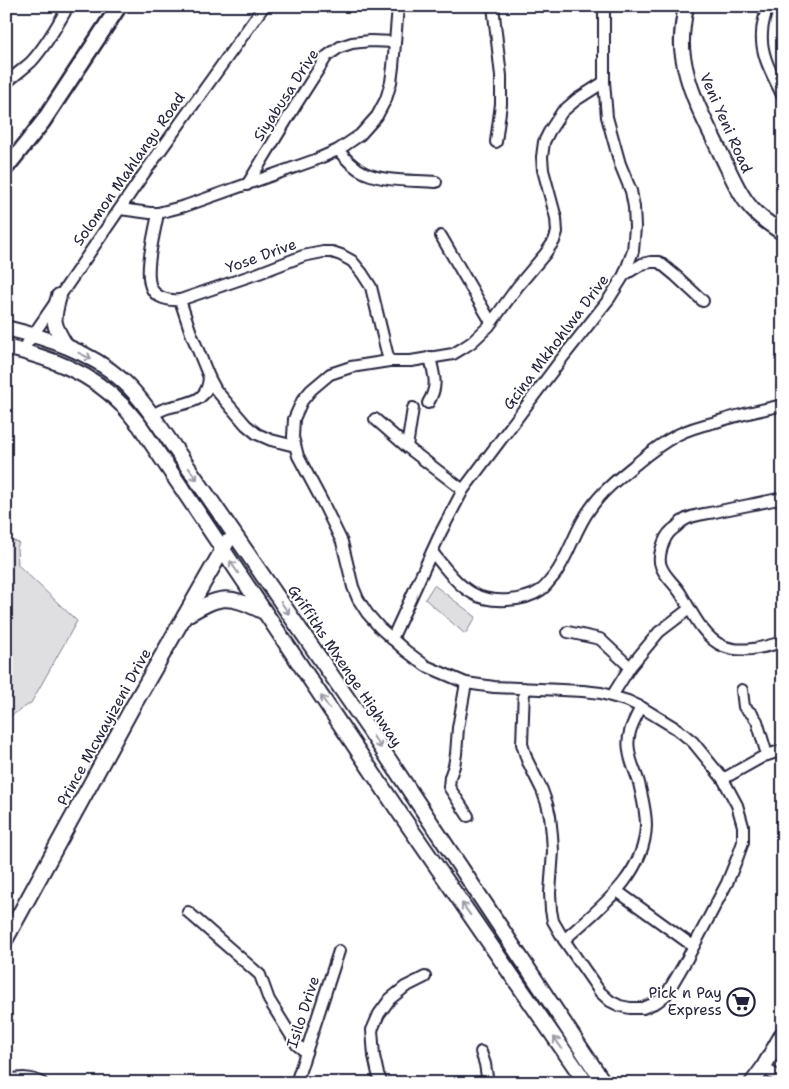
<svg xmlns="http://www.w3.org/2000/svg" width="789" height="1089" font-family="'Shantell Sans',sans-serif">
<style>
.green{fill:#dfdfe2;stroke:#80808e}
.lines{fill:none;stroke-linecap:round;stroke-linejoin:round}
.street-casing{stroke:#22223b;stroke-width:14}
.secondary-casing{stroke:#22223b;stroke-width:18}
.street{stroke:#fff;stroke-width:10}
.secondary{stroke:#fff;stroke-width:14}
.rail{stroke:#22223b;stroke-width:2.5}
.oneway{stroke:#9c9ca7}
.labels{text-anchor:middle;stroke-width:4;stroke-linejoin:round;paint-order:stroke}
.street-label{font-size:15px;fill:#22223b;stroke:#fff}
.poi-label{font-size:15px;fill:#22223b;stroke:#fff;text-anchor:end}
</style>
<rect width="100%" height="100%" fill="#fff"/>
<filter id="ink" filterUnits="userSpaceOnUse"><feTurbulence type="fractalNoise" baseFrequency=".02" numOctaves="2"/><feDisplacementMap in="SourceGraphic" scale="10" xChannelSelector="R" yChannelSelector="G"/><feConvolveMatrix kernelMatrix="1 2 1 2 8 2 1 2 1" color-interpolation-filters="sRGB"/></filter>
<g filter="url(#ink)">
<g class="green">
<path d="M 6,538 L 19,543 L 17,548 L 18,565 L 77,621 L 31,703 L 6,719 Z"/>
<path d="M 434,585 L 476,617 L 465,634 L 425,599 Z"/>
</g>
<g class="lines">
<g class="street-casing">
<g id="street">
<path d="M 493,6 L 501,76 L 501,104 L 496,142"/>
<path d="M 768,6 C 765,15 762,24 762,33 C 760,56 774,77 783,97"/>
<path d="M 6,83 C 14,76 23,69 31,62 C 45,47 55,29 65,12"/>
<path d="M 338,150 C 346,159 354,168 365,173 C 385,182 414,180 436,182"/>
<path d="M 247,185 L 297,103 L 327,56 L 340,47 L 352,43 L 370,41 L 395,42"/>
<path d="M 120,209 L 150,213 L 158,213 L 185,206 L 315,160 L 338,150 L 360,135 L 377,116 L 386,99 L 391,82 L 393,67 L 398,6"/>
<path d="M 158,213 C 155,232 144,270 151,287 C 155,298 169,301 180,300 L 259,273 L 303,256 L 323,252 L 332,252 L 341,255 L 352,261 L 362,273 L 371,287 L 389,361"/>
<path d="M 441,236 L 491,322"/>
<path d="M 624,275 L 642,264 L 651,262 L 659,262 L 676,276 L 703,301"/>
<path d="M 180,300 L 191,333 L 209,377 L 216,390 L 246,425 L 257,434 L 271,440 L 295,446"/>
<path d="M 22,351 L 143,175 L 264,6"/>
<path d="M 428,403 C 439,385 434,376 430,357"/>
<path d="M 152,415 C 158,412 164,408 171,407 C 190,402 208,402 209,377"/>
<path d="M 375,419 L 407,447 L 463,490"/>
<path d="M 407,447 L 413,408"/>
<path d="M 783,498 C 760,503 738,507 715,512 C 706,514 690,515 683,521 C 680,522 679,525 677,526 C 675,528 673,529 671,531 C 664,537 657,557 661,566 C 664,576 675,584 681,594 C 691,610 704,639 723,646 C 742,654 764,647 783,642"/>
<path d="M 432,552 C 444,566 456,584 472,593 C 489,604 524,602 541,590 C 546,587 550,580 554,576 C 569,556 575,529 590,509 C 602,491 620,477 636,464 C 649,453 662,443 677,435 C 689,429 703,425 716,422 C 738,415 761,410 783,405"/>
<path d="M 568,632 L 600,639 L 630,667"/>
<path d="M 392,639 L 441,532 L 463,490 L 560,361 L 609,299 L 624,275 L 633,251 L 635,227 L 634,207 L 631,191 L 620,164 L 607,117 L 604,82 L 604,6"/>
<path d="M 466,683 L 458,728 L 456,754 L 454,766 L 450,777 L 449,787 L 468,816"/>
<path d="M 524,688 L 522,744 L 527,760 L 542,790 L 547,804 L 550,816 L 552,835 L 553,851 L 550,893 L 551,910 L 553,921 L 564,940 L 600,992 L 610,1001 L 620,1006 L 630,1008 L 643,1008 L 657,1002 L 666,995 L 687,959 L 727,883 L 738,856 L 743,842 L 743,826 L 737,805 L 723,779 L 693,742 L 677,729 L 641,707 L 628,701 L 601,693 L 583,691 L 494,687 L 466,683 L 426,666 L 406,651 L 380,628 L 367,613 L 358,599 L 353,587 L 342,542 L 323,503 L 298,456 L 293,437 L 294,419 L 302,401 L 311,390 L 330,374 L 351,367 L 389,361 L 411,361 L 453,354 L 463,348 L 472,342 L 489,326 L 518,286 L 545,254 L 554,241 L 557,232 L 556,218 L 543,170 L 542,157 L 544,142 L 549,132 L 562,112 L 576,100 L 604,82"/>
<path d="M 742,690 L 744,707 L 752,714 L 757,721 L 767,755"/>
<path d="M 612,696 L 630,667 L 659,632 L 689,609"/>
<path d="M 723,779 L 764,756 L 783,750"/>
<path d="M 617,891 L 693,946"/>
<path d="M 188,912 L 260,975 L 269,1000 L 297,1045 L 306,1052"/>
<path d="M 564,940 C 598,909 645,876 646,825 C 646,811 642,797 639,783 C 636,772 630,762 629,750 C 626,734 634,721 641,707"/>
<path d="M 481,1052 L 485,1064 L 488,1083"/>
<path d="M 763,1068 L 783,1079"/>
<path d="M 6,1080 C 19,1078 30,1076 42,1083"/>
<path d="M 296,1083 L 339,951"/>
<path d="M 382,1083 L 378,1074 L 374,1056 L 372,1030 L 379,1014 L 390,999 L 405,987 L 425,977"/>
</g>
</g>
<g class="secondary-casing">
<g id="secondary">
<path d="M 686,6 C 683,22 680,40 683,56 C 688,91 705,121 720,152 C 730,172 738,193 752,209 C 761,219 772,226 783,233"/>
<path d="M 59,296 C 52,321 52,323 66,346"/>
<path d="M 6,328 C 47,338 90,351 122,380 C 134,390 143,403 152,415 L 370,731 L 604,1083"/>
<path d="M 6,347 C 50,358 91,372 122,405 C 129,412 134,419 140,426 L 399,812 L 586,1083"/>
<path d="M 185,616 C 220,596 226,593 264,612"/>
<path d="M 6,939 L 132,708 L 227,542"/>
<path d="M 752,1083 L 763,1068 L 783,1033"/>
</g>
</g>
<use href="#street" class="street"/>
<use href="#secondary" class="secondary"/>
<g class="rail">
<path d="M 6,156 L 37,116 L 109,6"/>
<path d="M 6,181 L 49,127 L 129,6"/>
</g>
</g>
<defs><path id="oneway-shaft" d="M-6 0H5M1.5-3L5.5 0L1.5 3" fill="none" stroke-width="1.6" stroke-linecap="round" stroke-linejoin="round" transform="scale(1.25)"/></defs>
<g class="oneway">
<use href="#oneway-shaft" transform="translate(85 356) rotate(26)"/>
<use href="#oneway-shaft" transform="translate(193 474) rotate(55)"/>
<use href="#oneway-shaft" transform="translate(234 567) rotate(-124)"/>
<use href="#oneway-shaft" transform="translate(285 608) rotate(56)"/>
<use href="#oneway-shaft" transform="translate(325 702) rotate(-124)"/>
<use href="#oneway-shaft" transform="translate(377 742) rotate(56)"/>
<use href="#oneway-shaft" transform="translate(466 909) rotate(-125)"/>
<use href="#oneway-shaft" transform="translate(558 1043) rotate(-125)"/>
</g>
</g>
<defs>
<g id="supermarket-ring" transform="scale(1.4375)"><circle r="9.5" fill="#fff" stroke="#22223b" stroke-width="1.5"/><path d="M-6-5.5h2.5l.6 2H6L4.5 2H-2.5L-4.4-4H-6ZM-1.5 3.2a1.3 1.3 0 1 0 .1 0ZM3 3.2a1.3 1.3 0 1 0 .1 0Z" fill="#22223b"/></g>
</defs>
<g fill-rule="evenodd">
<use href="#supermarket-ring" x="741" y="1002"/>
</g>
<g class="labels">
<g class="street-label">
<text transform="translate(286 95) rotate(-57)" y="5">Siyabusa Drive</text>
<text transform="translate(726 123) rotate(66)" y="5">Veni Yeni Road</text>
<text transform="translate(129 169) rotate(-55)" y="5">Solomon Mahlangu Road</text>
<text transform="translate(261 256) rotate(-20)" y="5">Yose Drive</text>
<text transform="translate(556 342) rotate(-53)" y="5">Gcina Mkhohlwa Drive</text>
<text transform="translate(345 666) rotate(56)" y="5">Griffiths Mxenge Highway</text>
<text transform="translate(104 727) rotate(-61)" y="5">Prince Mcwayizeni Drive</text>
<text transform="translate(303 1012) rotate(-72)" y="5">Isilo Drive</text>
</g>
<g class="poi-label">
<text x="722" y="998">Pick n Pay<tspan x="722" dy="17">Express</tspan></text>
</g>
</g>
<rect width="789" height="1089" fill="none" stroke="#fff" stroke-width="25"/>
<rect x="12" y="12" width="764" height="1064" fill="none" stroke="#22223b" stroke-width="2" filter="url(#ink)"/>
</svg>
